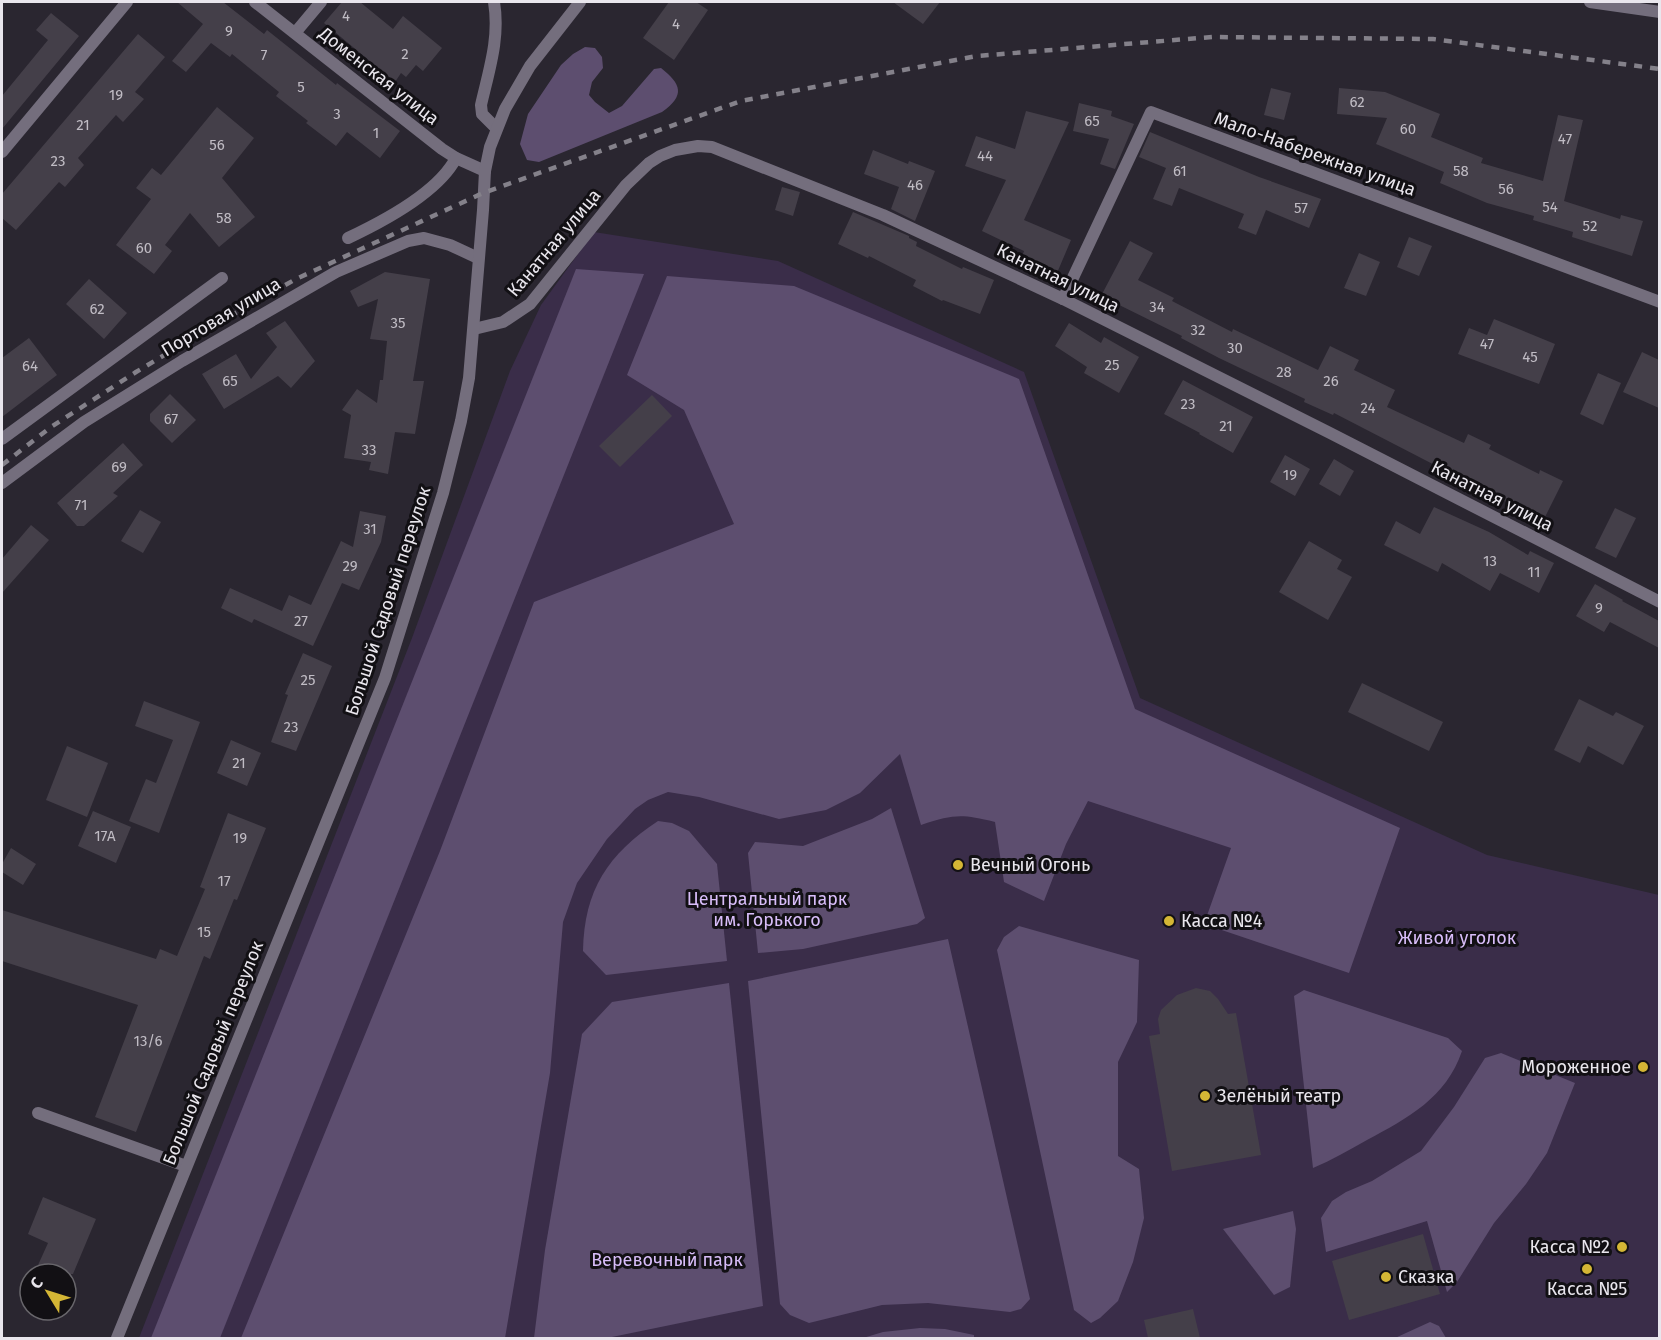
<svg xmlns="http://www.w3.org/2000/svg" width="1661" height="1340" font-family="'Fira Sans',sans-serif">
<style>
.green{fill:#3a2d49}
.forest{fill:#5d4e6f}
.building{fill:#443f49}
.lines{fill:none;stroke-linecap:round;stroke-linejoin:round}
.service{stroke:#746e7d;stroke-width:12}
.minor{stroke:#746e7d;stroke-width:12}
.rail{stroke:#84818a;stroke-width:4.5;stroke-dasharray:8 8;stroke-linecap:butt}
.poi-dot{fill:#d4b635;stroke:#121014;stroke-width:2}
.labels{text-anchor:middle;stroke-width:6;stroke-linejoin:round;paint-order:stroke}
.number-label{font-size:15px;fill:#c0bcc4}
.street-label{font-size:18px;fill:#e9e6ed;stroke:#121014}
.poi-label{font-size:18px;fill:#e9e6ed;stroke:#121014;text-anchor:start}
.park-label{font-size:18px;fill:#d8bdf9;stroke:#121014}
</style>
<rect width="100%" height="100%" fill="#2a2630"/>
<path class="green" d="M 594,232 L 778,261 L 1024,372 L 1140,698 L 1487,855 L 1659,895 L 1659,1338 L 139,1338 L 412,638 L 510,371 L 541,305 Z"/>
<g class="forest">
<path d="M 585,47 L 595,48 L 602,57 L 603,68 L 592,82 L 589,95 L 595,102 L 609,113 L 622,106 L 654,69 L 661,68 C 681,84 686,95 662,112 L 539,162 L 527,160 L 520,144 L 528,114 L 561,65 L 573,54 Z"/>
<path d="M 576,269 L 644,274 L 220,1338 L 151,1338 Z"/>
<path d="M 667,276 L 794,286 L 1019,379 L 1135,709 L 1400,828 L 1349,973 L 1204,924 L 1231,848 L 1088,801 L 1066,844 L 1044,901 L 1004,882 L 995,822 C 961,814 955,814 921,825 L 900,754 L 860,793 L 826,810 L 779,819 L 699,797 L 668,792 L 648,800 L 635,809 L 607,839 L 577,883 L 563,922 L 550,1073 L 505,1338 L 241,1338 L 440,851 L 534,602 L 734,524 L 684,410 L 627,375 Z"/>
<path d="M 891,808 L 925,918 L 917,924 L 803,949 L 758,953 L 748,853 L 755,842 L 803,846 L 872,819 Z"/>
<path d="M 658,821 L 672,823 L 689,831 L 717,864 L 727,961 L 606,975 L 583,951 C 584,890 608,854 658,821 Z"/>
<path d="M 1019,926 L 1139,960 L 1137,1022 L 1118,1062 L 1118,1156 L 1139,1169 L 1144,1218 L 1133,1262 L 1118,1301 L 1100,1318 L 1091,1323 L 1074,1310 L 997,950 L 1004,937 Z"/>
<path d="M 948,939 L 1030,1299 L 1021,1309 L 1010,1312 L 928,1303 L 882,1305 L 809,1323 L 790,1315 L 780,1304 L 748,981 Z"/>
<path d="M 729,983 L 763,1306 L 607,1338 L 534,1338 L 545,1250 L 582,1034 L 612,1002 Z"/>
<path d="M 1304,990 L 1448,1038 L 1462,1051 C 1446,1098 1408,1118 1367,1140 C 1349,1150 1332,1160 1313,1168 L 1294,996 Z"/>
<path d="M 1501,1053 L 1575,1083 L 1547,1153 L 1526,1184 L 1494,1223 L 1457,1282 L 1447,1292 L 1427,1221 L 1326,1252 L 1321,1218 L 1332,1201 L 1346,1192 L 1372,1181 L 1421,1151 L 1454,1107 L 1485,1058 Z"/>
<path d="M 1293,1211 L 1296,1229 L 1290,1287 L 1274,1295 L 1223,1229 Z"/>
<path d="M 1430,1322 L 1439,1326 L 1446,1338 L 1395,1338 Z"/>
<path d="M 920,1328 L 945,1329 L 974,1335 L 974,1338 L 863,1338 L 883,1332 Z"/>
</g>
<g class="building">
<path d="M 177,2 L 223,2 L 264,34 L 267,30 L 336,85 L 337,83 L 400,131 L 380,158 L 347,132 L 336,146 L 306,123 L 308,121 L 276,96 L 279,92 L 232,54 L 230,57 L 211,43 L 186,72 L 172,61 L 203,24 Z"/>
<path d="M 342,2 L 360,2 L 393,29 L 403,16 L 442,48 L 423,71 L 416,65 L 406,77 L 401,73 L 395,82 L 324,23 Z"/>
<path d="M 669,2 L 696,2 L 708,10 L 674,60 L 643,38 Z"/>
<path d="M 893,2 L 940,2 L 923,24 Z"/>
<path d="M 51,13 L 79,36 L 2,129 L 2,96 L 48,40 L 36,30 Z"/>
<path d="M 138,34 L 165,57 L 135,92 L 144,99 L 123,122 L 116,115 L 78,158 L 84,165 L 65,187 L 59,182 L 16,230 L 2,218 L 2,194 Z"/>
<path d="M 1271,88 L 1291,93 L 1284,120 L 1264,115 Z"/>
<path d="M 1339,88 L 1385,92 L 1440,114 L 1431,137 L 1483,158 L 1481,163 L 1543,181 L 1558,115 L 1583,120 L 1564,201 L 1620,219 L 1621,215 L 1643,221 L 1632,256 L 1572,237 L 1573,232 L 1533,220 L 1534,216 L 1487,203 L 1440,183 L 1444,172 L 1376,144 L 1387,118 L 1337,114 Z"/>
<path d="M 1079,103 L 1112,111 L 1111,116 L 1134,124 L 1115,169 L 1100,164 L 1109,139 L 1073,131 Z"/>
<path d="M 217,107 L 254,138 L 222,178 L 255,217 L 219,247 L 190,213 L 165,245 L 172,251 L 154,274 L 116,245 L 151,199 L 136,188 L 152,168 L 161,175 Z"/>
<path d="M 1026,111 L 1069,122 L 1024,220 L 1071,240 L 1057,273 L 1023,254 L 1024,251 L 982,231 L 1006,180 L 965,166 L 976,136 L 1015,149 Z"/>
<path d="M 1150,132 L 1259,177 L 1321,199 L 1309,228 L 1266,210 L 1256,235 L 1238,228 L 1244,214 L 1179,188 L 1172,206 L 1153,199 L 1166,168 L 1139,157 Z"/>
<path d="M 873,150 L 908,164 L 909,161 L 935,171 L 915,221 L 891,209 L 899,187 L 864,174 Z"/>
<path d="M 782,187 L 800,192 L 793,216 L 775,210 Z"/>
<path d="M 853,212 L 909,236 L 909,238 L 917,242 L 916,246 L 962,269 L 963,267 L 994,280 L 980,314 L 943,300 L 942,301 L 913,286 L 916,280 L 869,256 L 868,258 L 838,244 Z"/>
<path d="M 1409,237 L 1432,246 L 1419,276 L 1397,267 Z"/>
<path d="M 1130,241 L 1153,253 L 1138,280 L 1174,298 L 1172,301 L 1232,332 L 1233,329 L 1318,370 L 1330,346 L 1359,360 L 1354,370 L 1395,390 L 1387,407 L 1464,443 L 1468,434 L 1491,445 L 1489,449 L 1539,474 L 1540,470 L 1563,481 L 1543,521 L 1334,413 L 1333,415 L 1304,402 L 1305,399 L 1219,358 L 1181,338 L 1182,336 L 1101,296 Z"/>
<path d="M 1359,253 L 1380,262 L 1366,296 L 1344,288 Z"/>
<path d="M 385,272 L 430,279 L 413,381 L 424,381 L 415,434 L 395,432 L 388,474 L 369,470 L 371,462 L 344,458 L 351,415 L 342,410 L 357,389 L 377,403 L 380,380 L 383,380 L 387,341 L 370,339 L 378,299 L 358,307 L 350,291 Z"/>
<path d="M 89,279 L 127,313 L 104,339 L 66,304 Z"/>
<path d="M 1494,319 L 1555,344 L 1539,384 L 1458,354 L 1469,328 L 1487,335 Z"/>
<path d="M 285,321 L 315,361 L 291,388 L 278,376 L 224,409 L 202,374 L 236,354 L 251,379 L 277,347 L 266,333 Z"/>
<path d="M 1069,323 L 1101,343 L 1104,337 L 1139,357 L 1119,393 L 1084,373 L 1087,367 L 1055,346 Z"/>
<path d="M 29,338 L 57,375 L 2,417 L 2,358 Z"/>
<path d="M 1642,352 L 1659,360 L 1659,408 L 1623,392 Z"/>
<path d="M 1598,373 L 1621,383 L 1603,425 L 1580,414 Z"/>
<path d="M 1183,380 L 1253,417 L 1233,453 L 1199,434 L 1200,433 L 1164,414 Z"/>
<path d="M 170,394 L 196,420 L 172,443 L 150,421 L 150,414 Z"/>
<path d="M 652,395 L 672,416 L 620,467 L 599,446 Z"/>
<path d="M 123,443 L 143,465 L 113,493 L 118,496 L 84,526 L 77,526 L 57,503 Z"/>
<path d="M 1285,455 L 1310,469 L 1295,496 L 1270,482 Z"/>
<path d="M 1334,459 L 1354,471 L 1340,496 L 1319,484 Z"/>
<path d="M 1434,507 L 1489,532 L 1528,555 L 1530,551 L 1554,563 L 1539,593 L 1500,573 L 1490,591 L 1442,563 L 1438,572 L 1384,545 L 1396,521 L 1420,534 Z"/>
<path d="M 1615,508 L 1636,518 L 1616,558 L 1595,548 Z"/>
<path d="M 140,510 L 161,522 L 143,553 L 121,541 Z"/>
<path d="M 360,511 L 386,516 L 381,542 L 359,590 L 342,583 L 313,646 L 254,619 L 252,623 L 221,608 L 230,588 L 282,611 L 289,595 L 311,605 L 341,541 L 353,547 Z"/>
<path d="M 31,525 L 49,540 L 2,593 L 2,559 Z"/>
<path d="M 1309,541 L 1342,560 L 1337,569 L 1352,577 L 1328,620 L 1279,592 Z"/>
<path d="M 1595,584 L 1623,600 L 1622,601 L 1659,621 L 1659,648 L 1610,622 L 1604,632 L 1576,616 Z"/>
<path d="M 303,653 L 332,666 L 296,751 L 271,742 L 288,695 L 285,694 Z"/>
<path d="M 1362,683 L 1443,722 L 1429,751 L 1348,712 Z"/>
<path d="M 1579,699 L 1613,716 L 1616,712 L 1644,726 L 1623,765 L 1588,746 L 1580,763 L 1554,750 Z"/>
<path d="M 144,701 L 200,722 L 159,833 L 129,821 L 146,779 L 156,783 L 173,740 L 135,726 Z"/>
<path d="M 231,740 L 261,753 L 247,786 L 217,773 Z"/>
<path d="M 67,746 L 108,763 L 87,817 L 46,800 Z"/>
<path d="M 93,811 L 131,827 L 116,863 L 78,846 Z"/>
<path d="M 228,813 L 266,828 L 237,900 L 234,899 L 210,959 L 204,956 L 136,1132 L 95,1117 L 138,1005 L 2,961 L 2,910 L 156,959 L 160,949 L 177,956 L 205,889 L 200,887 Z"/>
<path d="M 11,848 L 36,864 L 23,885 L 2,872 L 2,864 Z"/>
<path d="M 1196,988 L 1210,991 L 1218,999 L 1228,1014 L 1236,1013 L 1261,1155 L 1172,1171 L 1149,1036 L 1160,1034 L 1158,1019 L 1161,1010 L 1177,995 Z"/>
<path d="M 43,1197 L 96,1219 L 73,1274 L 34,1274 L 48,1243 L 28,1234 Z"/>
<path d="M 1423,1234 L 1440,1294 L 1349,1320 L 1332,1261 Z"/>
<path d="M 1193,1309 L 1200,1338 L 1148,1338 L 1144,1320 Z"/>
</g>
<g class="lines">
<g class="service">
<path d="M 295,33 L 321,2"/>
<path d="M 38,1113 L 186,1166"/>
</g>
<g class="minor">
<path d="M 255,2 L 442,149 L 456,158 L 485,171"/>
<path d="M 494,2 C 500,38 489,70 481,105 L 482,114 L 496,128"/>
<path d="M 1590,2 L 1660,12"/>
<path d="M 2,152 L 127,2"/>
<path d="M 348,238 C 382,222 438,193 456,158"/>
<path d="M 1063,299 L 1151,112 L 1660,302"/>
<path d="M 474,329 L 503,322 L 530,304 L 626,185 L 649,163 L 660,156 L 675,150 L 698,146 L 712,147 L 883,215 L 1063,299 L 1330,433 L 1660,602"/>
<path d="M 2,439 L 222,278"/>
<path d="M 2,483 L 84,422 L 182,361 L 336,272 L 408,241 L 424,238 L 450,245 L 478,258"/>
<path d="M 117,1338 L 385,678 L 443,493 L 461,421 L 469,378 L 483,210 L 485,171 L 490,147 L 505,109 L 530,66 L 580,2"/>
</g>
<path class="rail" d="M 2,465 L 51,427 L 136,372 L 218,323 L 296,279 L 483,193 L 741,101 L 977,56 L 1212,37 L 1433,39 L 1660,69"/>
</g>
<g class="poi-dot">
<circle cx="958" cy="865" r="6"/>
<circle cx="1169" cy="921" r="6"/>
<circle cx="1643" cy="1067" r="6"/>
<circle cx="1205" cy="1096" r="6"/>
<circle cx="1622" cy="1247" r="6"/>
<circle cx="1587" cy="1269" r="6"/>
<circle cx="1386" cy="1277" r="6"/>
</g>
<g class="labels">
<g class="number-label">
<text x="346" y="21">4</text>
<text x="676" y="29">4</text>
<text x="229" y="36">9</text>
<text x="405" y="59">2</text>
<text x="264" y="60">7</text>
<text x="301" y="92">5</text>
<text x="116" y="100">19</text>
<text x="1357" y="107">62</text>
<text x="337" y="119">3</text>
<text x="1092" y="126">65</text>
<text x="83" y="130">21</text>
<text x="1408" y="134">60</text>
<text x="376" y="138">1</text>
<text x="1565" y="144">47</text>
<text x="217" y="150">56</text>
<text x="985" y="161">44</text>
<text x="58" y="166">23</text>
<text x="1180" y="176">61</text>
<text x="1461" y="176">58</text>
<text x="915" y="190">46</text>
<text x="1506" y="194">56</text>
<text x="1550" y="212">54</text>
<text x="1301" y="213">57</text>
<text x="224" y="223">58</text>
<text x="1590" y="231">52</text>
<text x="144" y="253">60</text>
<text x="1157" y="312">34</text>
<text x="97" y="314">62</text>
<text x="398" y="328">35</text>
<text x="1198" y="335">32</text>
<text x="1487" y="349">47</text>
<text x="1235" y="353">30</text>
<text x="1530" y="362">45</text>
<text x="1112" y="370">25</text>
<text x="30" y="371">64</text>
<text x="1284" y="377">28</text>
<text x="230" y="386">65</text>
<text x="1331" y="386">26</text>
<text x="1188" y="409">23</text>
<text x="1368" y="413">24</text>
<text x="171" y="424">67</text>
<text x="1226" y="431">21</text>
<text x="369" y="455">33</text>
<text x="119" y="472">69</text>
<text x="1290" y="480">19</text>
<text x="81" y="510">71</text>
<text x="370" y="534">31</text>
<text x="1490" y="566">13</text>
<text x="350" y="571">29</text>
<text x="1534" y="577">11</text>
<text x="1599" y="613">9</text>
<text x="301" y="626">27</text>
<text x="308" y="685">25</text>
<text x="291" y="732">23</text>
<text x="239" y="768">21</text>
<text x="105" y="841">17А</text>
<text x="240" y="843">19</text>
<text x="224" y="886">17</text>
<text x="204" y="937">15</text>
<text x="148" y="1046">13/6</text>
</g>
<g class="street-label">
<text transform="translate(379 76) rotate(38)" y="6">Доменская улица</text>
<text transform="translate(1315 154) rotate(20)" y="6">Мало-Набережная улица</text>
<text transform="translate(554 243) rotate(-50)" y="6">Канатная улица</text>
<text transform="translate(1058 278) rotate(26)" y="6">Канатная улица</text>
<text transform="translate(221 317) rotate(-31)" y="6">Портовая улица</text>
<text transform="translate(1492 496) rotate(27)" y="6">Канатная улица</text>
<text transform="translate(388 601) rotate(-72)" y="6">Большой Садовый переулок</text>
<text transform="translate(213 1053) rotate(-68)" y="6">Большой Садовый переулок</text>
</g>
<g class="poi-label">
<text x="970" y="871">Вечный Огонь</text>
<text x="1181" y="927">Касса №4</text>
<text x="1631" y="1073" text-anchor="end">Мороженное</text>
<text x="1217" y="1102">Зелёный театр</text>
<text x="1610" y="1253" text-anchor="end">Касса №2</text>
<text x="1398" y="1283">Сказка</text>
<text x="1587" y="1295" text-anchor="middle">Касса №5</text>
</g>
<g class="park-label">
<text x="767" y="905">Центральный парк<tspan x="767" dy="21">им. Горького</tspan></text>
<text x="1457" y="944">Живой уголок</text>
<text x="667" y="1266">Веревочный парк</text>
</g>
</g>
<rect width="1661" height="1340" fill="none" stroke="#e9e6ed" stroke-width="6"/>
<g transform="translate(48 1292) rotate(308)"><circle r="28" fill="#121014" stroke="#68666b" stroke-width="1.5"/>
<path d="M0-4.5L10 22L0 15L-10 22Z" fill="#d4b635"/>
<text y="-9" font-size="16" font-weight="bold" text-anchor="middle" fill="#e9e6ed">С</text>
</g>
</svg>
